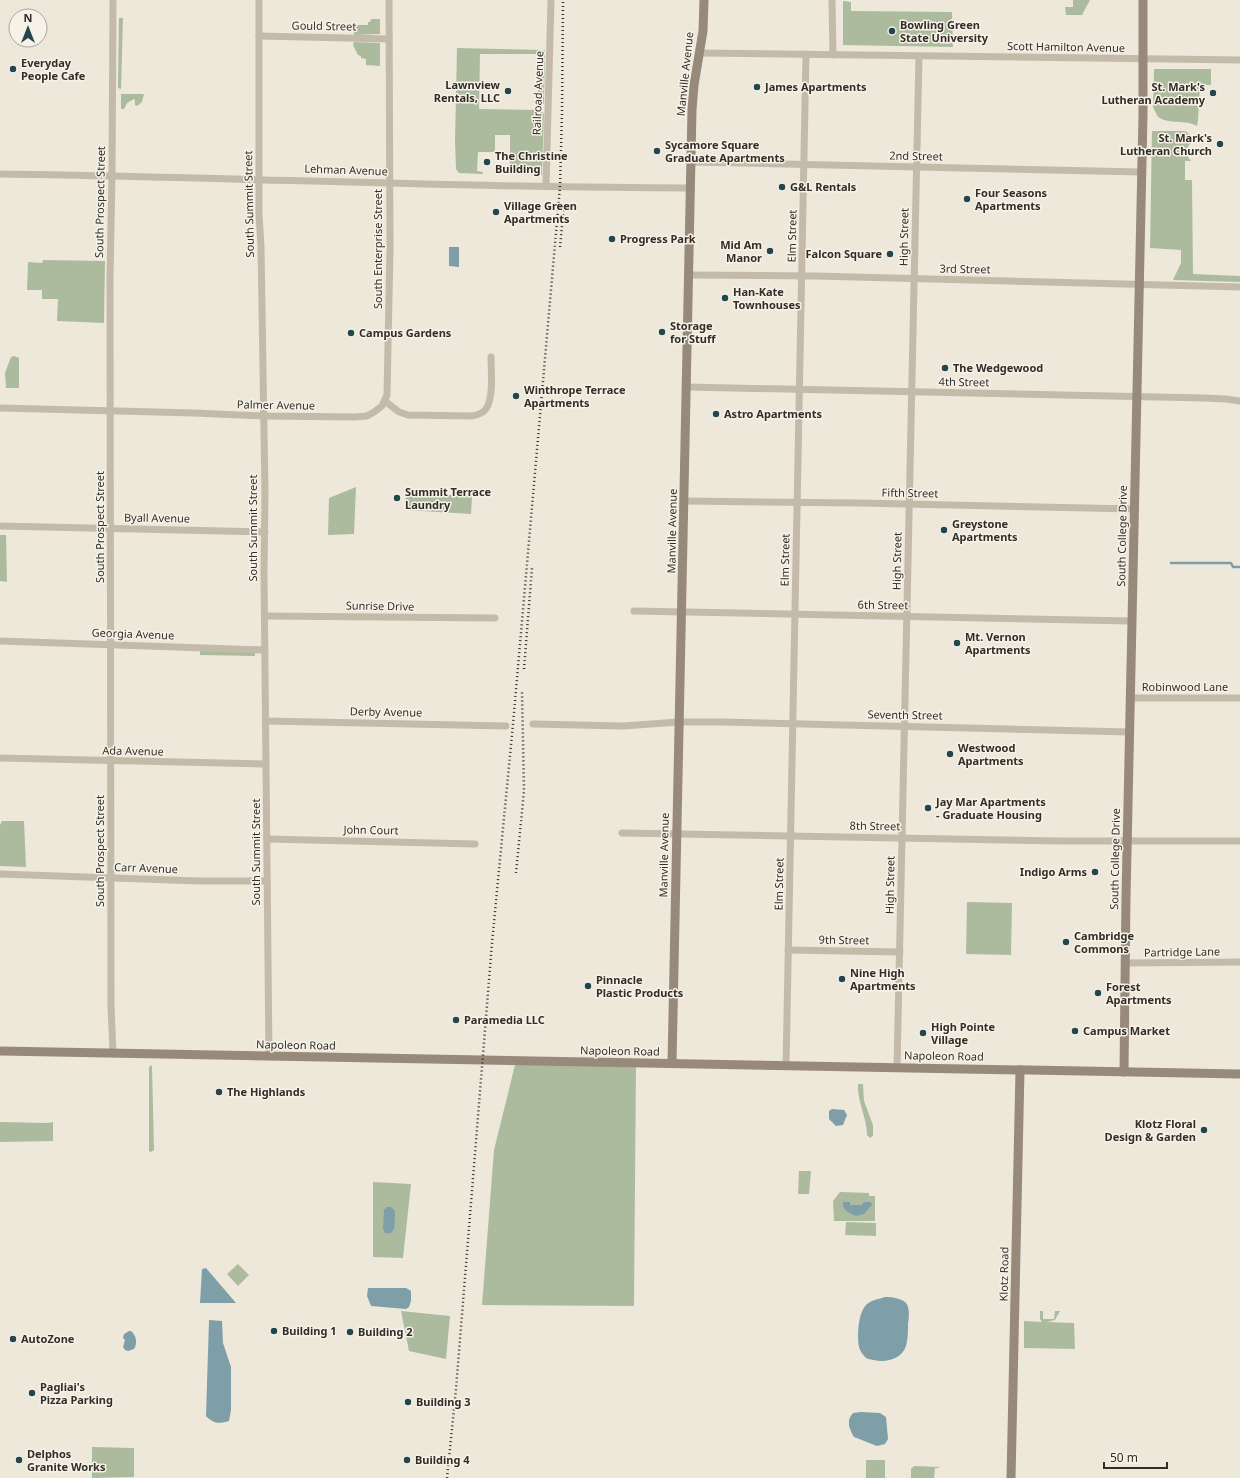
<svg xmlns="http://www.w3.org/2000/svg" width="1240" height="1478" font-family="'Noto Sans',sans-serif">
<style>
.green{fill:#acbb9e}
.water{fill:#7e9fa7}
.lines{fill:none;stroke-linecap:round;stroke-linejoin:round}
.stream{stroke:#7e9fa7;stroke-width:2.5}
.street{stroke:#c4baa9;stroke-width:7}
.secondary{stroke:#978a7b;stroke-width:9}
.rail{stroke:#322d28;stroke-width:2.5;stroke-dasharray:1 3;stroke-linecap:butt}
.poi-dot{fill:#23454e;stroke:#f6f2e7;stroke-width:1.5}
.labels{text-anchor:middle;stroke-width:3;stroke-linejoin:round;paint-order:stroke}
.poi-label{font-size:11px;font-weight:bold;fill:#322d28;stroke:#f6f2e7;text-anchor:start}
.street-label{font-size:11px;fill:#322d28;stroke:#f6f2e7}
</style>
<rect width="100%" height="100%" fill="#eee8db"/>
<g class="green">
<path d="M 1073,0 L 1090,0 L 1082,15 L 1066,15 L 1065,7 L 1073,7 Z"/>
<path d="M 843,1 L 851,2 L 851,11 L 952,12 L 953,47 L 843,45 Z"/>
<path d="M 119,18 L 123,18 L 121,89 L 118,88 Z"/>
<path d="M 371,19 L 380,19 L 380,34 L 354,35 L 353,25 L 368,25 L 368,22 L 370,22 Z"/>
<path d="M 354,42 L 380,43 L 380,66 L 366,65 L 366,59 L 361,58 L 361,56 L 358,55 L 353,45 Z"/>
<path d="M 457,48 L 545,50 L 544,104 L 538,104 L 538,54 L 480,54 L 479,109 L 540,110 L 544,114 L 542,175 L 510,174 L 510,135 L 495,135 L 495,152 L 478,152 L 477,171 L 483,172 L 483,174 L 459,173 L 456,169 L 455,141 Z"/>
<path d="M 1154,69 L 1211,69 L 1211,85 L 1200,85 L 1198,120 L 1197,126 C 1185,119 1170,125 1158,117 L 1153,107 Z"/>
<path d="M 121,94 L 144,94 L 142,102 L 137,106 L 135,105 L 135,101 L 134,99 L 127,103 L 124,109 L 121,109 Z"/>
<path d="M 1152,131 L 1185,131 C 1190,134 1192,136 1192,142 L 1188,146 L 1188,157 L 1191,161 L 1185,161 L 1185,180 L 1192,180 L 1193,274 L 1240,276 L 1240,282 L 1173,280 L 1181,263 L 1181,250 L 1150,248 Z"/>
<path d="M 43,260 L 105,261 L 104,323 L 57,321 L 58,299 L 42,299 L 42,290 L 27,290 L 28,262 L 42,263 Z"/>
<path d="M 14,356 L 19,358 L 19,388 L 6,388 L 5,373 L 11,357 Z"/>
<path d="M 356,487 L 354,534 L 328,535 L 329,498 Z"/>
<path d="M 406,493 L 472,496 L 471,514 L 405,510 Z"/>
<path d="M 0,535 L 6,535 L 7,582 L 0,581 Z"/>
<path d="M 200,651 L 255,652 L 255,656 L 200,655 Z"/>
<path d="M 2,821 L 24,821 L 26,867 L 0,866 L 0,825 Z"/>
<path d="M 967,902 L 1012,903 L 1011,955 L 966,954 Z"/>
<path d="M 516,1061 L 636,1063 L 634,1306 L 482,1305 L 494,1150 Z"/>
<path d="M 151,1065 L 152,1066 L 154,1150 L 151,1152 L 149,1151 L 149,1067 Z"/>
<path d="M 858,1084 L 863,1084 L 864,1101 L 873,1125 L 873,1136 L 870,1138 L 867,1135 C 867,1117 857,1102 858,1084 Z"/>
<path d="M 0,1122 L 48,1123 L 53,1122 L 53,1141 L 0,1142 Z"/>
<path d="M 799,1171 L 811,1171 L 809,1194 L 798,1194 Z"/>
<path d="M 373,1182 L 411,1184 L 403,1258 L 373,1257 Z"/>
<path d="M 840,1192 L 869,1193 L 869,1196 L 875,1196 L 875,1221 L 834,1221 L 833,1201 Z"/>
<path d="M 846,1222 L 876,1223 L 876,1236 L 845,1235 Z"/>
<path d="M 238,1264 L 249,1275 L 238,1286 L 227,1274 Z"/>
<path d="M 401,1311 L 450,1316 L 446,1359 L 409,1351 Z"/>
<path d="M 1040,1311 L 1043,1311 L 1043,1319 L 1054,1319 L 1055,1311 L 1060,1311 L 1055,1320 L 1047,1322 L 1074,1323 L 1075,1349 L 1024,1348 L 1024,1321 L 1042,1322 L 1040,1319 Z"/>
<path d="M 92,1447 L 134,1448 L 134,1477 L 92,1478 Z"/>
<rect x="866" y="1460" width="19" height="18"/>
<path d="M 914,1466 L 939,1467 L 939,1468 L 935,1468 L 934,1478 L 911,1478 L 911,1469 Z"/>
</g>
<g class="water">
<path d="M 449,247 L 459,247 L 459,267 L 449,266 Z"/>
<path d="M 832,1109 L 844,1110 L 847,1115 L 843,1125 L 836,1126 L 829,1119 L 829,1111 Z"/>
<path d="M 843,1202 L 850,1202 L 850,1205 L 862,1205 L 864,1202 L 871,1202 L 872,1205 L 864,1214 L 856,1216 C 849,1213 842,1210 843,1202 Z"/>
<path d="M 387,1207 L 391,1207 L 395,1211 C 394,1219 398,1236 385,1233 L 383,1229 L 384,1210 Z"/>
<path d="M 206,1268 L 236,1303 L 200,1303 L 202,1269 Z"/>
<path d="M 368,1288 L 406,1288 L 411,1291 L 411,1301 L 409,1307 L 406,1309 L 371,1306 L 367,1296 Z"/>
<path d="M 885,1297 C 892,1297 901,1298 906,1303 C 910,1308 909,1318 908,1324 C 908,1331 908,1339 906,1346 C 900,1363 879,1363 866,1358 C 863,1355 860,1351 859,1347 C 857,1335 858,1312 867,1304 C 872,1300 879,1299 885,1297 Z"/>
<path d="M 209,1320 L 222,1321 L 223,1343 L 231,1367 L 231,1410 L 229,1421 C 219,1424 214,1424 206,1416 Z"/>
<path d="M 129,1331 L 131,1331 C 136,1335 138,1343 134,1349 L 128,1351 L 125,1350 L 123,1347 L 125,1340 L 123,1338 L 124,1334 Z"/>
<path d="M 861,1412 L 880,1413 L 886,1417 L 888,1439 L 885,1444 L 877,1446 L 854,1437 C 849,1429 846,1420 853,1413 Z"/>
</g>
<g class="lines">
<path class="stream" d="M 1171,563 L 1231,563 L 1233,567 L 1240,567"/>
<g class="street">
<path d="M 259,0 L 259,215 L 261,246 L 265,493 L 264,574 L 269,1056"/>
<path d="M 832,0 L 833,55"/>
<path d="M 259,36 L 389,39"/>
<path d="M 700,53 L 1240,60"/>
<path d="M 691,162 L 1141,172"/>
<path d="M 0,174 C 230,177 460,188 691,188"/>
<path d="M 546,186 L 551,0"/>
<path d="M 689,275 L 815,276 L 1240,287"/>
<path d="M 687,387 L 1204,398 L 1226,399 L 1240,401"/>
<path d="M 385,401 L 399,412 L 408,415 L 472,416 C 478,415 483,413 486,409 C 494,397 491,371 491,357"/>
<path d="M 0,408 L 195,413 L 263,416 L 355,417 L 367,416 L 374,412 L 382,406 L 387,395 L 390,249 L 389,0"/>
<path d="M 684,501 L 859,503 L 1134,509"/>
<path d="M 0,526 L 265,532"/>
<path d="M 634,611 L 1132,621"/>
<path d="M 265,616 L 495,618"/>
<path d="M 0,641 L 265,650"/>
<path d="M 1131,698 L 1240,698"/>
<path d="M 266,721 L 506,726"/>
<path d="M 533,724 L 623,726 L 679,722 L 722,722 L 1130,732"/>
<path d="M 0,758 L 266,764"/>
<path d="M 622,833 L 1061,841 L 1240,841"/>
<path d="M 267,839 L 475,844"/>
<path d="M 0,874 L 199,881 L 267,881"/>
<path d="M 788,950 L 900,952"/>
<path d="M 1125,963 L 1240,962"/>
<path d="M 113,1053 L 111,1006 L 110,277 L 112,176 L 113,0"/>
<path d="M 786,1066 L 806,54"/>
<path d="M 897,1068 L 919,56"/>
</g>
<g class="secondary">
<path d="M 0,1051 L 1240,1074"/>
<path d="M 672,1063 L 692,110 L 694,85 L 703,31 L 704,0"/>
<path d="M 1124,1072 L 1126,897 L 1143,115 L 1143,0"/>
<path d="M 1011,1478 L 1020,1070"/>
</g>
<g class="rail">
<path d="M 560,247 L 564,204"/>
<path d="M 524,669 L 532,568"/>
<path d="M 516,873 L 524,791 L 522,692"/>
<path d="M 447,1478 L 456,1389 L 492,943 L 513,724 L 560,187 L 562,112 L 563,0"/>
</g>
</g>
<g class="poi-dot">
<circle cx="892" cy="31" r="4"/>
<circle cx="13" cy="69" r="4"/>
<circle cx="757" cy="87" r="4"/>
<circle cx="508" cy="91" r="4"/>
<circle cx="1213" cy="93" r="4"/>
<circle cx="1220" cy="144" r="4"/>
<circle cx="657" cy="151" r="4"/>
<circle cx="487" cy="162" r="4"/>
<circle cx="782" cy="187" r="4"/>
<circle cx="967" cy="199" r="4"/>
<circle cx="496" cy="212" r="4"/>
<circle cx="612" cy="239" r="4"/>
<circle cx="770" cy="251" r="4"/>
<circle cx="890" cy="254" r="4"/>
<circle cx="725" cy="298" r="4"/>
<circle cx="662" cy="332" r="4"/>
<circle cx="351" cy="333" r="4"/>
<circle cx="945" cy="368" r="4"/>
<circle cx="516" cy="396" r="4"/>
<circle cx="716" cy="414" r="4"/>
<circle cx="397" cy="498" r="4"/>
<circle cx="944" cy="530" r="4"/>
<circle cx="957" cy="643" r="4"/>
<circle cx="950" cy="754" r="4"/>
<circle cx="928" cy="808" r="4"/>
<circle cx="1095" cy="872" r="4"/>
<circle cx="1066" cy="942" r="4"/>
<circle cx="842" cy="979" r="4"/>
<circle cx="588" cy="986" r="4"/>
<circle cx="1098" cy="993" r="4"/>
<circle cx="456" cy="1020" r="4"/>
<circle cx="1075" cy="1031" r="4"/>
<circle cx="923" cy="1033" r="4"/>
<circle cx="219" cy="1092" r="4"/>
<circle cx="1204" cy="1130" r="4"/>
<circle cx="274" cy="1331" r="4"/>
<circle cx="350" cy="1332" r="4"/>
<circle cx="13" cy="1339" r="4"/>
<circle cx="32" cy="1393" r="4"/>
<circle cx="408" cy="1402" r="4"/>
<circle cx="19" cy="1460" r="4"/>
<circle cx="407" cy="1460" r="4"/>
</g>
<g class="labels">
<g class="poi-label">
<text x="900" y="29">Bowling Green<tspan x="900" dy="13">State University</tspan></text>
<text x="21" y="67">Everyday<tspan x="21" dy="13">People Cafe</tspan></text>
<text x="500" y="89" text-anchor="end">Lawnview<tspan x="500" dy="13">Rentals, LLC</tspan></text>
<text x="765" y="91">James Apartments</text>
<text x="1205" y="91" text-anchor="end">St. Mark's<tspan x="1205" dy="13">Lutheran Academy</tspan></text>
<text x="1212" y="142" text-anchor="end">St. Mark's<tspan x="1212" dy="13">Lutheran Church</tspan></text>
<text x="665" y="149">Sycamore Square<tspan x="665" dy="13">Graduate Apartments</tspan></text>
<text x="495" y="160">The Christine<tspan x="495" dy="13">Building</tspan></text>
<text x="790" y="191">G&amp;L Rentals</text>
<text x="975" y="197">Four Seasons<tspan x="975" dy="13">Apartments</tspan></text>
<text x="504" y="210">Village Green<tspan x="504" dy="13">Apartments</tspan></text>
<text x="620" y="243">Progress Park</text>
<text x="762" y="249" text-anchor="end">Mid Am<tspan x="762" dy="13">Manor</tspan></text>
<text x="882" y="258" text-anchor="end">Falcon Square</text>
<text x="733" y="296">Han-Kate<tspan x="733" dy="13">Townhouses</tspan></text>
<text x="670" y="330">Storage<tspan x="670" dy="13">for Stuff</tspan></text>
<text x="359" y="337">Campus Gardens</text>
<text x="953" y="372">The Wedgewood</text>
<text x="524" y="394">Winthrope Terrace<tspan x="524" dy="13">Apartments</tspan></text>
<text x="724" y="418">Astro Apartments</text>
<text x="405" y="496">Summit Terrace<tspan x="405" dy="13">Laundry</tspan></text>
<text x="952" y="528">Greystone<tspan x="952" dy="13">Apartments</tspan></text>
<text x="965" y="641">Mt. Vernon<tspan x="965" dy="13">Apartments</tspan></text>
<text x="958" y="752">Westwood<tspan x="958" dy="13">Apartments</tspan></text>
<text x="936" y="806">Jay Mar Apartments<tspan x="936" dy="13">- Graduate Housing</tspan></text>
<text x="1087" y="876" text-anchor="end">Indigo Arms</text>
<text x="1074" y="940">Cambridge<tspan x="1074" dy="13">Commons</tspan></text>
<text x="850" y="977">Nine High<tspan x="850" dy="13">Apartments</tspan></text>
<text x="596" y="984">Pinnacle<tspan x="596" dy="13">Plastic Products</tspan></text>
<text x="1106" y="991">Forest<tspan x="1106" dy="13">Apartments</tspan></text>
<text x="464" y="1024">Paramedia LLC</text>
<text x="931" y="1031">High Pointe<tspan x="931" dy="13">Village</tspan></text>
<text x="1083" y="1035">Campus Market</text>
<text x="227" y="1096">The Highlands</text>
<text x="1196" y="1128" text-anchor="end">Klotz Floral<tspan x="1196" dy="13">Design &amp; Garden</tspan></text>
<text x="282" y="1335">Building 1</text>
<text x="358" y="1336">Building 2</text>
<text x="21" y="1343">AutoZone</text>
<text x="40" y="1391">Pagliai's<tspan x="40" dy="13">Pizza Parking</tspan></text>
<text x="416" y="1406">Building 3</text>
<text x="27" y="1458">Delphos<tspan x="27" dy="13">Granite Works</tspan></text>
<text x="415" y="1464">Building 4</text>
</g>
<g class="street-label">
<text transform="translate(324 26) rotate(1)" y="4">Gould Street</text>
<text transform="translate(1066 47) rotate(1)" y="4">Scott Hamilton Avenue</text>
<text transform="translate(685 74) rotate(-84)" y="4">Manville Avenue</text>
<text transform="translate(538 93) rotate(-88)" y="4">Railroad Avenue</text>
<text transform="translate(916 156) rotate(1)" y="4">2nd Street</text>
<text transform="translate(346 170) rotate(2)" y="4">Lehman Avenue</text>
<text transform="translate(100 202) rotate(-89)" y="4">South Prospect Street</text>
<text transform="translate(249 204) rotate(-91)" y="4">South Summit Street</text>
<text transform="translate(792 236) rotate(-89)" y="4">Elm Street</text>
<text transform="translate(904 237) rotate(-89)" y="4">High Street</text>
<text transform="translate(378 249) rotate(-90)" y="4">South Enterprise Street</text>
<text transform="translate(965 269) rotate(1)" y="4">3rd Street</text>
<text transform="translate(964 382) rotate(1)" y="4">4th Street</text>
<text transform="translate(276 405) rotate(1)" y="4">Palmer Avenue</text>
<text transform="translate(910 493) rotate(1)" y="4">Fifth Street</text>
<text transform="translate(157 518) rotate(1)" y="4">Byall Avenue</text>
<text transform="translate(100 527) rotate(-90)" y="4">South Prospect Street</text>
<text transform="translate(253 528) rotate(-90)" y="4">South Summit Street</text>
<text transform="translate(672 531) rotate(-89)" y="4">Manville Avenue</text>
<text transform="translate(1122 536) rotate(-89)" y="4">South College Drive</text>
<text transform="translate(785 560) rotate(-89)" y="4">Elm Street</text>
<text transform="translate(897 561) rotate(-89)" y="4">High Street</text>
<text transform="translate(883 605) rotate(1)" y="4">6th Street</text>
<text transform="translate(380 606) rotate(1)" y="4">Sunrise Drive</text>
<text transform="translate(133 634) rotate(2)" y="4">Georgia Avenue</text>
<text x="1185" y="691">Robinwood Lane</text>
<text transform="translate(386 712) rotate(1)" y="4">Derby Avenue</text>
<text transform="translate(905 715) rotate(1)" y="4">Seventh Street</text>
<text transform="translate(133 751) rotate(1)" y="4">Ada Avenue</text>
<text transform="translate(875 826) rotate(1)" y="4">8th Street</text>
<text transform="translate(371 830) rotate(1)" y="4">John Court</text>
<text transform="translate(100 851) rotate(-90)" y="4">South Prospect Street</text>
<text transform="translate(256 852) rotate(-90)" y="4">South Summit Street</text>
<text transform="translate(664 855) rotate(-89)" y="4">Manville Avenue</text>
<text transform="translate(1115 859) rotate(-89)" y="4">South College Drive</text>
<text transform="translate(146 868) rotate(2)" y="4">Carr Avenue</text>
<text transform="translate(779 884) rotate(-89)" y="4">Elm Street</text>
<text transform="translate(890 885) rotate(-89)" y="4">High Street</text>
<text transform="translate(844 940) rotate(1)" y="4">9th Street</text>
<text transform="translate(1182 952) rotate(-1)" y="4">Partridge Lane</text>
<text transform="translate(296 1045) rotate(1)" y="4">Napoleon Road</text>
<text transform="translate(620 1051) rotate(1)" y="4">Napoleon Road</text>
<text transform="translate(944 1056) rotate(1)" y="4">Napoleon Road</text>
<text transform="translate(1004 1274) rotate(-89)" y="4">Klotz Road</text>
</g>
</g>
<g transform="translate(28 28)"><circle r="19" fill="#f6f2e7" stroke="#a8a39b"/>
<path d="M0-3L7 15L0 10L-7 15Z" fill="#23454e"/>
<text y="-6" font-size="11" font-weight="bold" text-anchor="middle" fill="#322d28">N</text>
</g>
<path d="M1104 1462v6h63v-6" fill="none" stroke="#322d28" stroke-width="2"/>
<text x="1110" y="1462" font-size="12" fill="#322d28" stroke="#f6f2e7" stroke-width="3" paint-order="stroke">50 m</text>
</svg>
